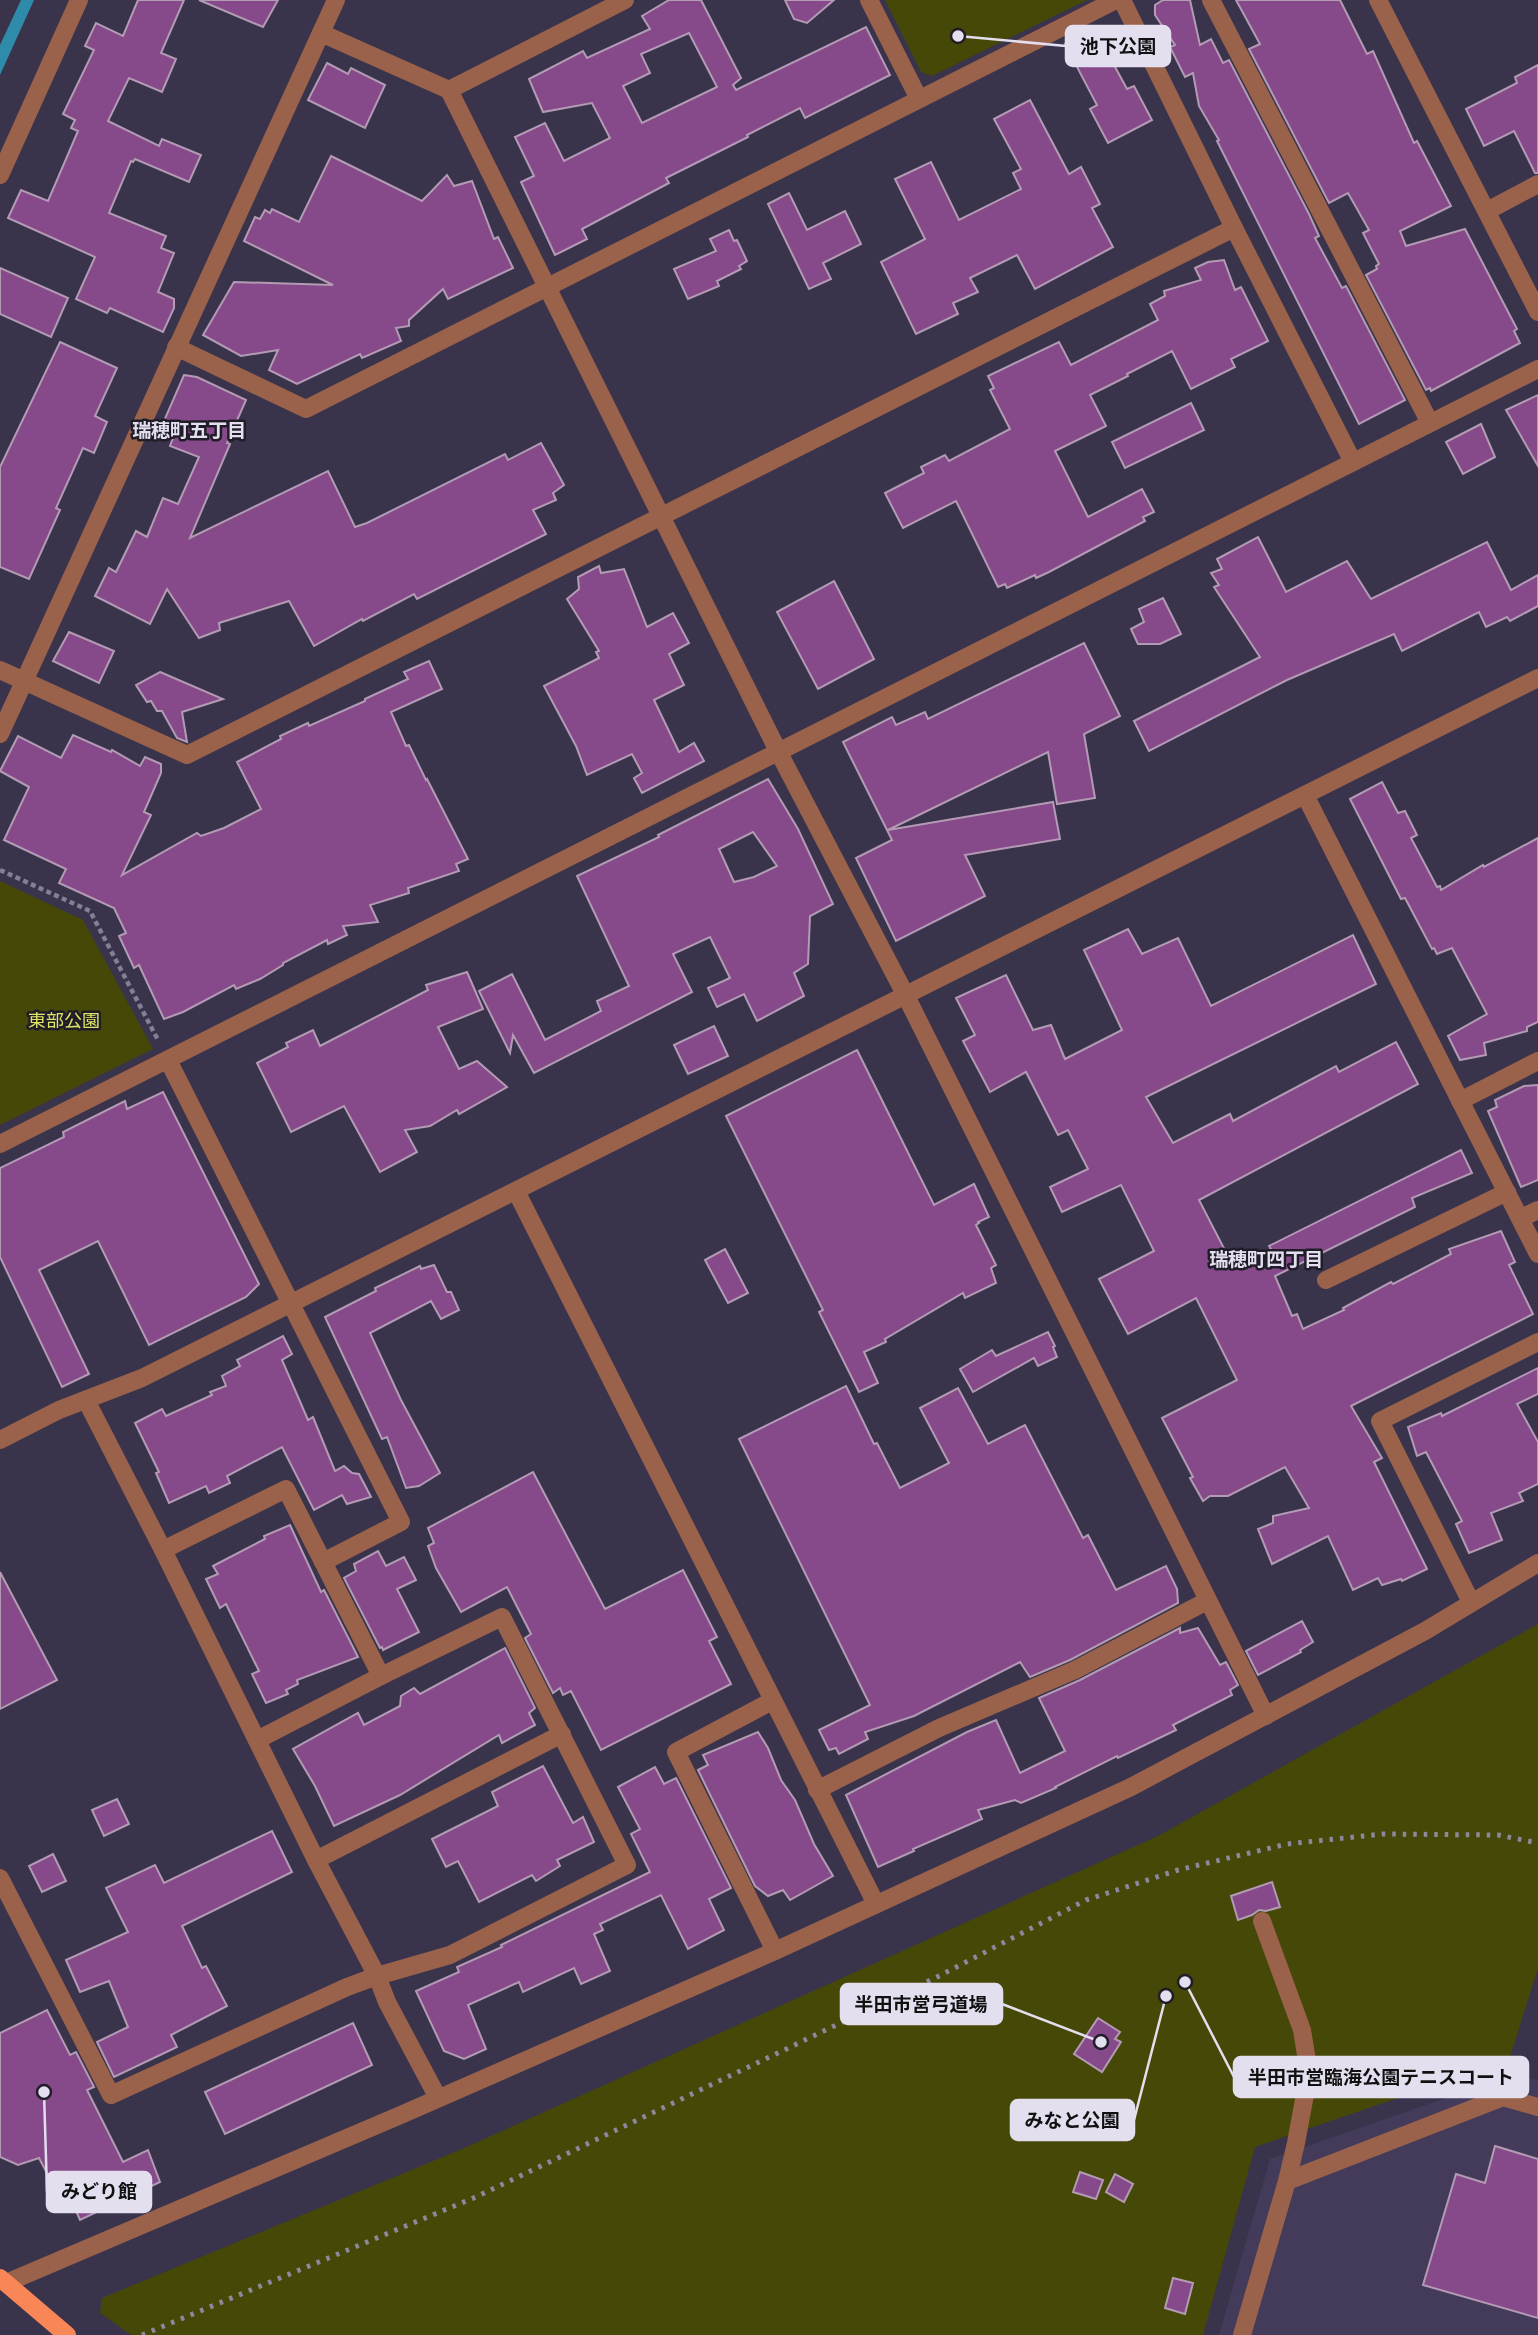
<svg xmlns="http://www.w3.org/2000/svg" width="1538" height="2335" font-family="'Golos Text','Noto Sans JP',sans-serif">
<style>
.built{fill:#443b5a}
.green{fill:#464807}
.water{fill:#2e8caa}
.building{fill:#86498a;stroke:#b39bb4;stroke-width:2;fill-rule:evenodd}
.lines{fill:none;stroke-linecap:round;stroke-linejoin:round}
.path{stroke:#847f94;stroke-width:4.5;stroke-dasharray:5 3.5;stroke-linecap:butt}
.minor{stroke:#9a624b;stroke-width:18}
.major{stroke:#f98657;stroke-width:18}
.rail{stroke:#8e889d;stroke-width:5;stroke-dasharray:3.5 7;stroke-linecap:butt}
.labels{text-anchor:middle;stroke-width:5;stroke-linejoin:round;paint-order:stroke}
.park-label{font-size:18px;fill:#dee464;stroke:#201d29}
.neighbourhood-label{font-size:19px;font-weight:bold;fill:#e3dfef;stroke:#201d29}
.leader{fill:none;stroke:#e3dfef;stroke-width:2.5}
.callout-dot{fill:#e3dfef;stroke:#201d29;stroke-width:2.5}
.callout{fill:#e3dfef;stroke:#e3dfef;stroke-width:2.5}
.callout-label{font-size:19px;text-anchor:middle;font-weight:bold;fill:#111}
</style>
<rect width="100%" height="100%" fill="#3a334c"/>
<path class="built" d="M 1515,2074 L 1538,2081 L 1538,2335 L 1219,2335 L 1270,2159 Z"/>
<g class="green">
<path d="M 885,0 L 1087,0 L 932,76 L 921,72 Z"/>
<path d="M 0,881 L 83,920 L 153,1049 L 0,1125 Z"/>
<path d="M 1538,1624 L 1538,1968 L 1509,2060 L 1255,2147 L 1203,2335 L 131,2335 L 100,2313 L 102,2298 L 462,2149 L 1158,1836 Z"/>
</g>
<path class="water" d="M 21,0 L 34,0 L 0,75 L 0,45 Z"/>
<g class="building">
<path d="M 138,0 L 184,0 L 161,53 L 176,59 L 162,92 L 129,78 L 108,121 L 159,146 L 162,139 L 201,155 L 189,182 L 135,159 L 133,162 L 131,161 L 109,213 L 166,236 L 161,248 L 174,253 L 158,292 L 174,299 L 174,308 L 163,332 L 110,308 L 107,313 L 76,299 L 95,257 L 8,218 L 21,190 L 48,201 L 78,131 L 71,128 L 75,120 L 63,114 L 94,50 L 85,46 L 96,23 L 123,36 Z"/>
<path d="M 199,0 L 278,0 L 263,27 Z"/>
<path d="M 669,0 L 701,0 L 741,78 L 733,85 L 736,90 L 866,27 L 890,75 L 805,118 L 800,108 L 747,135 L 748,137 L 666,178 L 669,183 L 582,229 L 587,239 L 555,255 L 521,182 L 534,176 L 515,137 L 545,123 L 564,161 L 610,138 L 592,103 L 543,112 L 529,79 L 583,51 L 587,58 L 650,29 L 642,16 ZM 689,33 L 717,87 L 642,123 L 623,86 L 650,73 L 641,54 Z"/>
<path d="M 785,0 L 834,0 L 807,23 L 794,19 Z"/>
<path d="M 1163,0 L 1190,0 L 1200,45 L 1211,39 L 1223,63 L 1229,60 L 1309,214 L 1319,236 L 1315,238 L 1342,288 L 1346,286 L 1405,400 L 1359,424 L 1217,141 L 1219,140 L 1199,106 L 1193,73 L 1185,77 L 1170,47 L 1175,45 L 1155,15 L 1155,5 Z"/>
<path d="M 1236,0 L 1340,0 L 1367,54 L 1373,51 L 1414,143 L 1417,141 L 1451,206 L 1400,231 L 1406,246 L 1465,229 L 1517,329 L 1514,331 L 1520,343 L 1431,391 L 1430,388 L 1426,390 L 1366,275 L 1377,269 L 1376,266 L 1379,264 L 1363,233 L 1369,230 L 1348,193 L 1329,203 L 1249,49 L 1260,44 Z"/>
<path d="M 1094,28 L 1127,89 L 1134,86 L 1152,120 L 1108,143 L 1090,109 L 1097,105 L 1065,44 Z"/>
<path d="M 327,63 L 348,74 L 351,68 L 385,85 L 365,128 L 308,100 Z"/>
<path d="M 1538,65 L 1538,173 L 1535,173 L 1514,131 L 1484,146 L 1466,109 L 1517,83 L 1515,77 Z"/>
<path d="M 1030,100 L 1069,174 L 1081,167 L 1100,204 L 1092,208 L 1113,247 L 1035,289 L 1017,255 L 970,278 L 978,292 L 953,303 L 958,314 L 916,334 L 881,262 L 925,239 L 895,179 L 931,162 L 959,220 L 1021,189 L 1013,173 L 1021,169 L 994,119 Z"/>
<path d="M 331,156 L 422,201 L 447,175 L 454,186 L 472,181 L 494,239 L 498,237 L 513,268 L 448,299 L 443,289 L 409,320 L 409,326 L 396,328 L 401,341 L 362,358 L 360,354 L 297,384 L 269,370 L 278,350 L 241,356 L 203,335 L 234,282 L 333,285 L 244,241 L 255,217 L 260,219 L 265,210 L 270,213 L 272,209 L 299,222 Z"/>
<path d="M 789,193 L 807,230 L 845,211 L 861,244 L 823,263 L 831,279 L 809,289 L 768,204 Z"/>
<path d="M 729,230 L 734,241 L 737,240 L 747,261 L 739,266 L 741,269 L 717,281 L 719,286 L 688,299 L 674,269 L 716,251 L 710,239 Z"/>
<path d="M 1224,260 L 1235,290 L 1241,287 L 1268,341 L 1231,359 L 1235,367 L 1191,389 L 1172,351 L 1127,374 L 1128,376 L 1090,395 L 1106,426 L 1055,451 L 1088,517 L 1142,489 L 1154,512 L 1143,517 L 1145,521 L 1049,572 L 1036,578 L 1035,575 L 1007,588 L 1005,584 L 998,587 L 956,501 L 903,528 L 885,493 L 924,473 L 921,467 L 945,455 L 949,461 L 1010,429 L 990,390 L 994,388 L 988,376 L 1059,342 L 1071,365 L 1158,320 L 1150,304 L 1165,296 L 1164,291 L 1201,280 L 1195,268 L 1208,262 Z"/>
<path d="M 0,268 L 68,298 L 51,337 L 0,314 Z"/>
<path d="M 60,342 L 117,368 L 95,416 L 107,422 L 94,453 L 83,448 L 56,508 L 60,510 L 29,579 L 0,567 L 0,467 Z"/>
<path d="M 184,375 L 197,377 L 246,400 L 227,443 L 230,444 L 190,538 L 328,471 L 355,527 L 367,523 L 505,454 L 508,460 L 541,443 L 564,485 L 553,493 L 556,500 L 533,510 L 546,534 L 417,599 L 414,594 L 363,621 L 362,619 L 314,646 L 289,601 L 219,623 L 220,630 L 199,638 L 167,589 L 150,624 L 95,596 L 109,568 L 116,572 L 136,531 L 147,537 L 163,498 L 178,504 L 199,457 L 170,446 L 173,438 L 160,430 Z"/>
<path d="M 1538,395 L 1538,466 L 1506,410 Z"/>
<path d="M 1191,403 L 1204,430 L 1125,468 L 1112,442 Z"/>
<path d="M 1481,424 L 1495,457 L 1463,474 L 1446,442 Z"/>
<path d="M 1258,537 L 1286,592 L 1347,561 L 1371,599 L 1487,542 L 1511,590 L 1538,575 L 1538,606 L 1510,621 L 1507,617 L 1486,627 L 1479,612 L 1402,651 L 1394,634 L 1287,680 L 1149,751 L 1134,721 L 1260,657 L 1214,587 L 1219,585 L 1211,573 L 1222,569 L 1217,559 Z"/>
<path d="M 599,566 L 601,573 L 624,569 L 647,627 L 673,613 L 689,643 L 669,654 L 684,685 L 654,700 L 679,752 L 694,743 L 704,761 L 642,793 L 634,778 L 642,773 L 632,754 L 587,775 L 576,746 L 544,686 L 599,658 L 596,652 L 599,651 L 567,599 L 579,589 L 578,577 Z"/>
<path d="M 834,581 L 874,659 L 818,689 L 777,612 Z"/>
<path d="M 1163,598 L 1181,634 L 1160,644 L 1138,644 L 1131,629 L 1144,622 L 1139,609 Z"/>
<path d="M 69,632 L 114,651 L 99,683 L 53,661 Z"/>
<path d="M 1084,643 L 1120,716 L 1084,734 L 1095,798 L 1057,804 L 1048,752 L 888,830 L 1053,802 L 1060,839 L 965,855 L 985,896 L 896,941 L 856,858 L 892,840 L 843,742 L 892,717 L 896,725 L 925,712 L 928,719 Z"/>
<path d="M 429,661 L 442,689 L 391,712 L 406,746 L 409,745 L 426,780 L 427,779 L 468,859 L 456,864 L 459,871 L 408,888 L 409,893 L 370,905 L 378,922 L 343,926 L 347,935 L 328,944 L 327,940 L 283,963 L 283,965 L 260,979 L 236,989 L 234,985 L 183,1012 L 164,1019 L 139,965 L 134,968 L 119,936 L 126,933 L 114,908 L 59,883 L 66,869 L 4,840 L 29,787 L 0,771 L 18,736 L 61,758 L 73,735 L 111,752 L 112,750 L 140,766 L 145,757 L 161,764 L 161,773 L 144,812 L 151,815 L 122,875 L 197,833 L 201,836 L 224,828 L 261,809 L 237,762 L 281,739 L 280,736 L 308,723 L 309,726 L 365,701 L 365,699 L 408,679 L 404,672 Z"/>
<path d="M 160,672 L 223,699 L 182,712 L 187,742 L 177,738 L 162,711 L 157,711 L 151,701 L 147,702 L 136,685 Z"/>
<path d="M 768,779 L 798,829 L 833,904 L 810,916 L 808,964 L 794,973 L 804,996 L 757,1021 L 744,994 L 717,1007 L 708,988 L 730,978 L 710,937 L 673,954 L 692,992 L 534,1073 L 513,1035 L 510,1053 L 479,991 L 512,974 L 545,1040 L 601,1011 L 597,1001 L 629,986 L 577,876 L 659,837 L 658,835 ZM 753,832 L 777,866 L 754,877 L 734,882 L 719,849 Z"/>
<path d="M 1382,782 L 1398,813 L 1405,811 L 1417,835 L 1411,838 L 1437,887 L 1440,886 L 1441,890 L 1483,865 L 1484,867 L 1538,838 L 1538,1022 L 1527,1027 L 1527,1031 L 1484,1043 L 1486,1055 L 1460,1060 L 1448,1036 L 1487,1014 L 1452,948 L 1437,954 L 1434,948 L 1432,949 L 1405,898 L 1401,899 L 1350,799 Z"/>
<path d="M 1128,929 L 1142,954 L 1178,938 L 1211,1006 L 1353,935 L 1376,984 L 1146,1097 L 1173,1143 L 1230,1114 L 1233,1121 L 1336,1066 L 1339,1072 L 1396,1042 L 1418,1084 L 1199,1200 L 1233,1266 L 1271,1249 L 1269,1246 L 1461,1150 L 1472,1173 L 1412,1198 L 1415,1207 L 1275,1276 L 1292,1316 L 1297,1314 L 1303,1329 L 1344,1310 L 1343,1308 L 1391,1282 L 1393,1284 L 1451,1254 L 1449,1249 L 1501,1231 L 1515,1262 L 1509,1265 L 1533,1314 L 1351,1406 L 1382,1458 L 1374,1462 L 1427,1569 L 1402,1581 L 1401,1579 L 1382,1585 L 1378,1578 L 1353,1590 L 1328,1536 L 1272,1564 L 1258,1529 L 1273,1523 L 1273,1516 L 1309,1508 L 1285,1467 L 1228,1496 L 1210,1496 L 1203,1501 L 1190,1478 L 1193,1477 L 1162,1418 L 1237,1380 L 1196,1298 L 1128,1334 L 1099,1279 L 1154,1251 L 1121,1185 L 1062,1212 L 1050,1187 L 1088,1169 L 1068,1130 L 1058,1135 L 1026,1072 L 990,1092 L 963,1041 L 975,1035 L 956,998 L 1006,975 L 1033,1030 L 1051,1025 L 1065,1059 L 1122,1030 L 1084,950 Z"/>
<path d="M 467,972 L 483,1009 L 438,1027 L 459,1069 L 477,1061 L 507,1087 L 459,1114 L 457,1110 L 430,1126 L 405,1130 L 417,1152 L 380,1172 L 344,1106 L 291,1132 L 257,1063 L 288,1047 L 286,1043 L 313,1030 L 320,1046 L 428,990 L 426,985 Z"/>
<path d="M 714,1026 L 728,1056 L 688,1074 L 674,1045 Z"/>
<path d="M 857,1050 L 934,1205 L 974,1184 L 989,1217 L 978,1222 L 979,1223 L 976,1225 L 996,1265 L 991,1268 L 996,1283 L 965,1298 L 963,1293 L 885,1339 L 886,1342 L 864,1352 L 878,1383 L 859,1392 L 819,1312 L 823,1310 L 726,1116 Z"/>
<path d="M 1538,1085 L 1538,1180 L 1521,1187 L 1488,1111 L 1497,1107 L 1495,1100 L 1524,1086 Z"/>
<path d="M 163,1092 L 259,1284 L 246,1297 L 149,1345 L 98,1241 L 39,1270 L 89,1374 L 62,1387 L 0,1257 L 0,1168 L 64,1137 L 63,1132 L 125,1101 L 127,1109 Z"/>
<path d="M 725,1249 L 748,1293 L 728,1303 L 705,1260 Z"/>
<path d="M 434,1265 L 447,1292 L 451,1292 L 459,1310 L 441,1319 L 431,1301 L 370,1333 L 401,1400 L 440,1473 L 419,1486 L 406,1488 L 387,1437 L 382,1439 L 325,1317 L 376,1291 L 375,1288 L 420,1266 L 421,1269 Z"/>
<path d="M 1048,1332 L 1055,1346 L 1053,1347 L 1057,1357 L 1038,1366 L 1034,1358 L 973,1392 L 960,1369 L 992,1350 L 996,1356 Z"/>
<path d="M 283,1336 L 292,1354 L 282,1360 L 308,1420 L 313,1417 L 335,1471 L 344,1466 L 352,1473 L 359,1474 L 371,1497 L 347,1504 L 342,1495 L 314,1510 L 282,1447 L 227,1476 L 230,1483 L 209,1493 L 206,1486 L 169,1503 L 156,1473 L 159,1472 L 135,1423 L 162,1409 L 166,1416 L 212,1395 L 210,1392 L 226,1386 L 222,1376 L 240,1366 L 237,1360 Z"/>
<path d="M 1538,1368 L 1538,1394 L 1517,1404 L 1538,1442 L 1538,1484 L 1519,1493 L 1523,1501 L 1491,1513 L 1502,1540 L 1469,1553 L 1456,1524 L 1462,1521 L 1426,1452 L 1417,1456 L 1408,1427 L 1441,1413 L 1442,1416 Z"/>
<path d="M 846,1386 L 874,1444 L 877,1443 L 900,1488 L 949,1463 L 920,1408 L 958,1388 L 988,1444 L 1025,1425 L 1083,1538 L 1088,1535 L 1116,1590 L 1166,1566 L 1177,1589 L 1178,1603 L 1070,1660 L 1030,1677 L 1020,1662 L 914,1716 L 865,1732 L 868,1739 L 839,1754 L 836,1748 L 829,1750 L 819,1730 L 870,1705 L 739,1439 Z"/>
<path d="M 533,1472 L 605,1609 L 683,1570 L 717,1637 L 709,1641 L 731,1684 L 601,1750 L 571,1691 L 563,1695 L 560,1688 L 553,1693 L 525,1638 L 531,1634 L 507,1587 L 461,1612 L 436,1568 L 428,1546 L 434,1543 L 428,1528 Z"/>
<path d="M 290,1525 L 321,1592 L 324,1590 L 358,1657 L 297,1680 L 298,1684 L 286,1690 L 288,1694 L 266,1703 L 252,1674 L 259,1671 L 226,1604 L 220,1608 L 206,1579 L 218,1574 L 213,1566 L 265,1539 L 264,1536 Z"/>
<path d="M 378,1551 L 386,1566 L 404,1557 L 416,1580 L 397,1589 L 419,1632 L 383,1650 L 382,1647 L 380,1648 L 344,1578 L 356,1571 L 354,1564 Z"/>
<path d="M 0,1572 L 57,1680 L 0,1709 Z"/>
<path d="M 1302,1621 L 1313,1642 L 1300,1650 L 1301,1652 L 1258,1675 L 1246,1651 Z"/>
<path d="M 1180,1628 L 1180,1633 L 1198,1628 L 1220,1665 L 1226,1662 L 1238,1685 L 1230,1690 L 1232,1695 L 1173,1725 L 1176,1730 L 1118,1758 L 1117,1756 L 1055,1787 L 1056,1788 L 1021,1803 L 1015,1800 L 978,1810 L 982,1819 L 913,1849 L 914,1851 L 878,1867 L 846,1795 L 967,1732 L 996,1720 L 1020,1773 L 1065,1751 L 1039,1698 L 1080,1680 Z"/>
<path d="M 505,1648 L 535,1708 L 529,1713 L 535,1725 L 502,1743 L 499,1735 L 400,1795 L 334,1826 L 315,1786 L 293,1749 L 358,1713 L 364,1725 L 400,1706 L 401,1696 L 414,1688 L 420,1694 Z"/>
<path d="M 758,1732 L 768,1748 L 781,1780 L 795,1800 L 814,1844 L 833,1876 L 790,1900 L 783,1890 L 768,1896 L 755,1886 L 698,1770 L 708,1765 L 703,1755 Z"/>
<path d="M 543,1766 L 573,1823 L 583,1817 L 594,1842 L 557,1860 L 560,1866 L 536,1881 L 532,1875 L 479,1902 L 458,1861 L 446,1867 L 432,1839 L 498,1806 L 492,1792 Z"/>
<path d="M 655,1767 L 664,1784 L 676,1778 L 731,1888 L 709,1899 L 724,1930 L 688,1949 L 661,1895 L 600,1924 L 603,1930 L 594,1934 L 610,1971 L 581,1984 L 574,1968 L 523,1992 L 519,1982 L 468,2005 L 486,2049 L 464,2059 L 444,2051 L 416,1991 L 459,1972 L 457,1967 L 502,1947 L 501,1945 L 650,1872 L 631,1834 L 640,1829 L 618,1787 Z"/>
<path d="M 117,1799 L 129,1824 L 104,1836 L 92,1810 Z"/>
<path d="M 272,1831 L 292,1872 L 182,1926 L 202,1968 L 206,1966 L 227,2006 L 171,2035 L 177,2047 L 114,2077 L 97,2042 L 128,2027 L 109,1981 L 80,1992 L 66,1960 L 128,1932 L 106,1888 L 155,1865 L 164,1883 Z"/>
<path d="M 53,1854 L 66,1881 L 42,1892 L 29,1866 Z"/>
<path d="M 1272,1882 L 1280,1907 L 1266,1911 L 1259,1910 L 1252,1915 L 1238,1920 L 1231,1896 Z"/>
<path d="M 47,2010 L 70,2055 L 76,2052 L 94,2087 L 87,2090 L 123,2162 L 148,2150 L 160,2182 L 80,2220 L 68,2193 L 58,2194 L 39,2158 L 18,2165 L 0,2157 L 0,2033 Z"/>
<path d="M 1098,2018 L 1120,2032 L 1115,2039 L 1121,2042 L 1102,2072 L 1074,2054 Z"/>
<path d="M 353,2023 L 372,2065 L 225,2134 L 205,2092 Z"/>
<path d="M 1495,2146 L 1538,2159 L 1538,2318 L 1423,2285 L 1456,2174 L 1485,2183 Z"/>
<path d="M 1080,2172 L 1103,2180 L 1096,2199 L 1073,2192 Z"/>
<path d="M 1115,2174 L 1133,2184 L 1124,2202 L 1106,2192 Z"/>
<path d="M 1173,2278 L 1193,2283 L 1185,2314 L 1165,2308 Z"/>
</g>
<g class="lines">
<path class="path" d="M 0,870 L 90,911 L 158,1040"/>
<g class="minor">
<path d="M 869,0 L 919,99"/>
<path d="M 1122,0 L 1234,228 L 1353,462"/>
<path d="M 1211,0 L 1430,423"/>
<path d="M 1378,0 L 1538,312"/>
<path d="M 321,33 L 449,90 L 778,751 L 905,994 L 1266,1716"/>
<path d="M 449,90 L 625,0"/>
<path d="M 0,175 L 79,0"/>
<path d="M 1487,211 L 1538,184"/>
<path d="M 176,347 L 306,409 L 1116,0"/>
<path d="M 0,670 L 187,755 L 1234,228"/>
<path d="M 0,734 L 336,0"/>
<path d="M 1305,795 L 1538,1254"/>
<path d="M 168,1060 L 401,1522 L 323,1562"/>
<path d="M 1460,1101 L 1538,1061"/>
<path d="M 0,1144 L 1538,369"/>
<path d="M 516,1191 L 876,1904"/>
<path d="M 1521,1218 L 1538,1210"/>
<path d="M 1326,1280 L 1507,1192"/>
<path d="M 86,1400 L 163,1550 L 316,1860 L 377,1976 L 387,2002 L 438,2098"/>
<path d="M 0,1440 L 59,1410 L 142,1378 L 1538,678"/>
<path d="M 163,1550 L 286,1489 L 381,1676"/>
<path d="M 1471,1602 L 1380,1421 L 1538,1342"/>
<path d="M 772,1701 L 676,1752 L 775,1951"/>
<path d="M 817,1790 L 939,1728 L 1075,1670 L 1207,1601"/>
<path d="M 316,1860 L 562,1734"/>
<path d="M 0,1878 L 111,2095 L 347,1987 L 377,1976 L 450,1955 L 627,1865 L 502,1617 L 381,1676 L 257,1740"/>
<path d="M 1262,1921 L 1302,2030 L 1309,2073 L 1296,2143 L 1287,2181"/>
<path d="M 6,2283 L 403,2114 L 775,1951 L 1131,1787 L 1425,1631 L 1538,1563"/>
<path d="M 1242,2335 L 1287,2181 L 1503,2097 L 1538,2107"/>
</g>
<path class="major" d="M 0,2278 L 67,2335"/>
<path class="rail" d="M 142,2335 L 476,2197 L 937,1977 L 1086,1900 L 1178,1870 L 1287,1844 L 1383,1834 L 1498,1835 L 1538,1843"/>
</g>
<g class="labels">
<g class="park-label">
<text x="64" y="1027">東部公園</text>
</g>
<g class="neighbourhood-label">
<text x="189" y="437">瑞穂町五丁目</text>
<text x="1266" y="1266">瑞穂町四丁目</text>
</g>
</g>
<path class="leader" d="M958 36L1066 46M1101 2042L1002 2004M1185 1982L1234 2077M1166 1996L1134 2120M44 2092L47 2192"/>
<g class="callout-dot">
<circle cx="958" cy="36" r="7"/>
<circle cx="1101" cy="2042" r="7"/>
<circle cx="1185" cy="1982" r="7"/>
<circle cx="1166" cy="1996" r="7"/>
<circle cx="44" cy="2092" r="7"/>
</g>
<g class="callout">
<rect x="1066" y="26" width="104" height="40" rx="7"/>
<rect x="841" y="1984" width="161" height="40" rx="7"/>
<rect x="1234" y="2057" width="294" height="40" rx="7"/>
<rect x="1011" y="2100" width="123" height="40" rx="7"/>
<rect x="47" y="2172" width="104" height="40" rx="7"/>
</g>
<g class="callout-label">
<text x="1118" y="53">池下公園</text>
<text x="921" y="2011">半田市営弓道場</text>
<text x="1381" y="2084">半田市営臨海公園テニスコート</text>
<text x="1072" y="2127">みなと公園</text>
<text x="99" y="2198">みどり館</text>
</g>
</svg>
